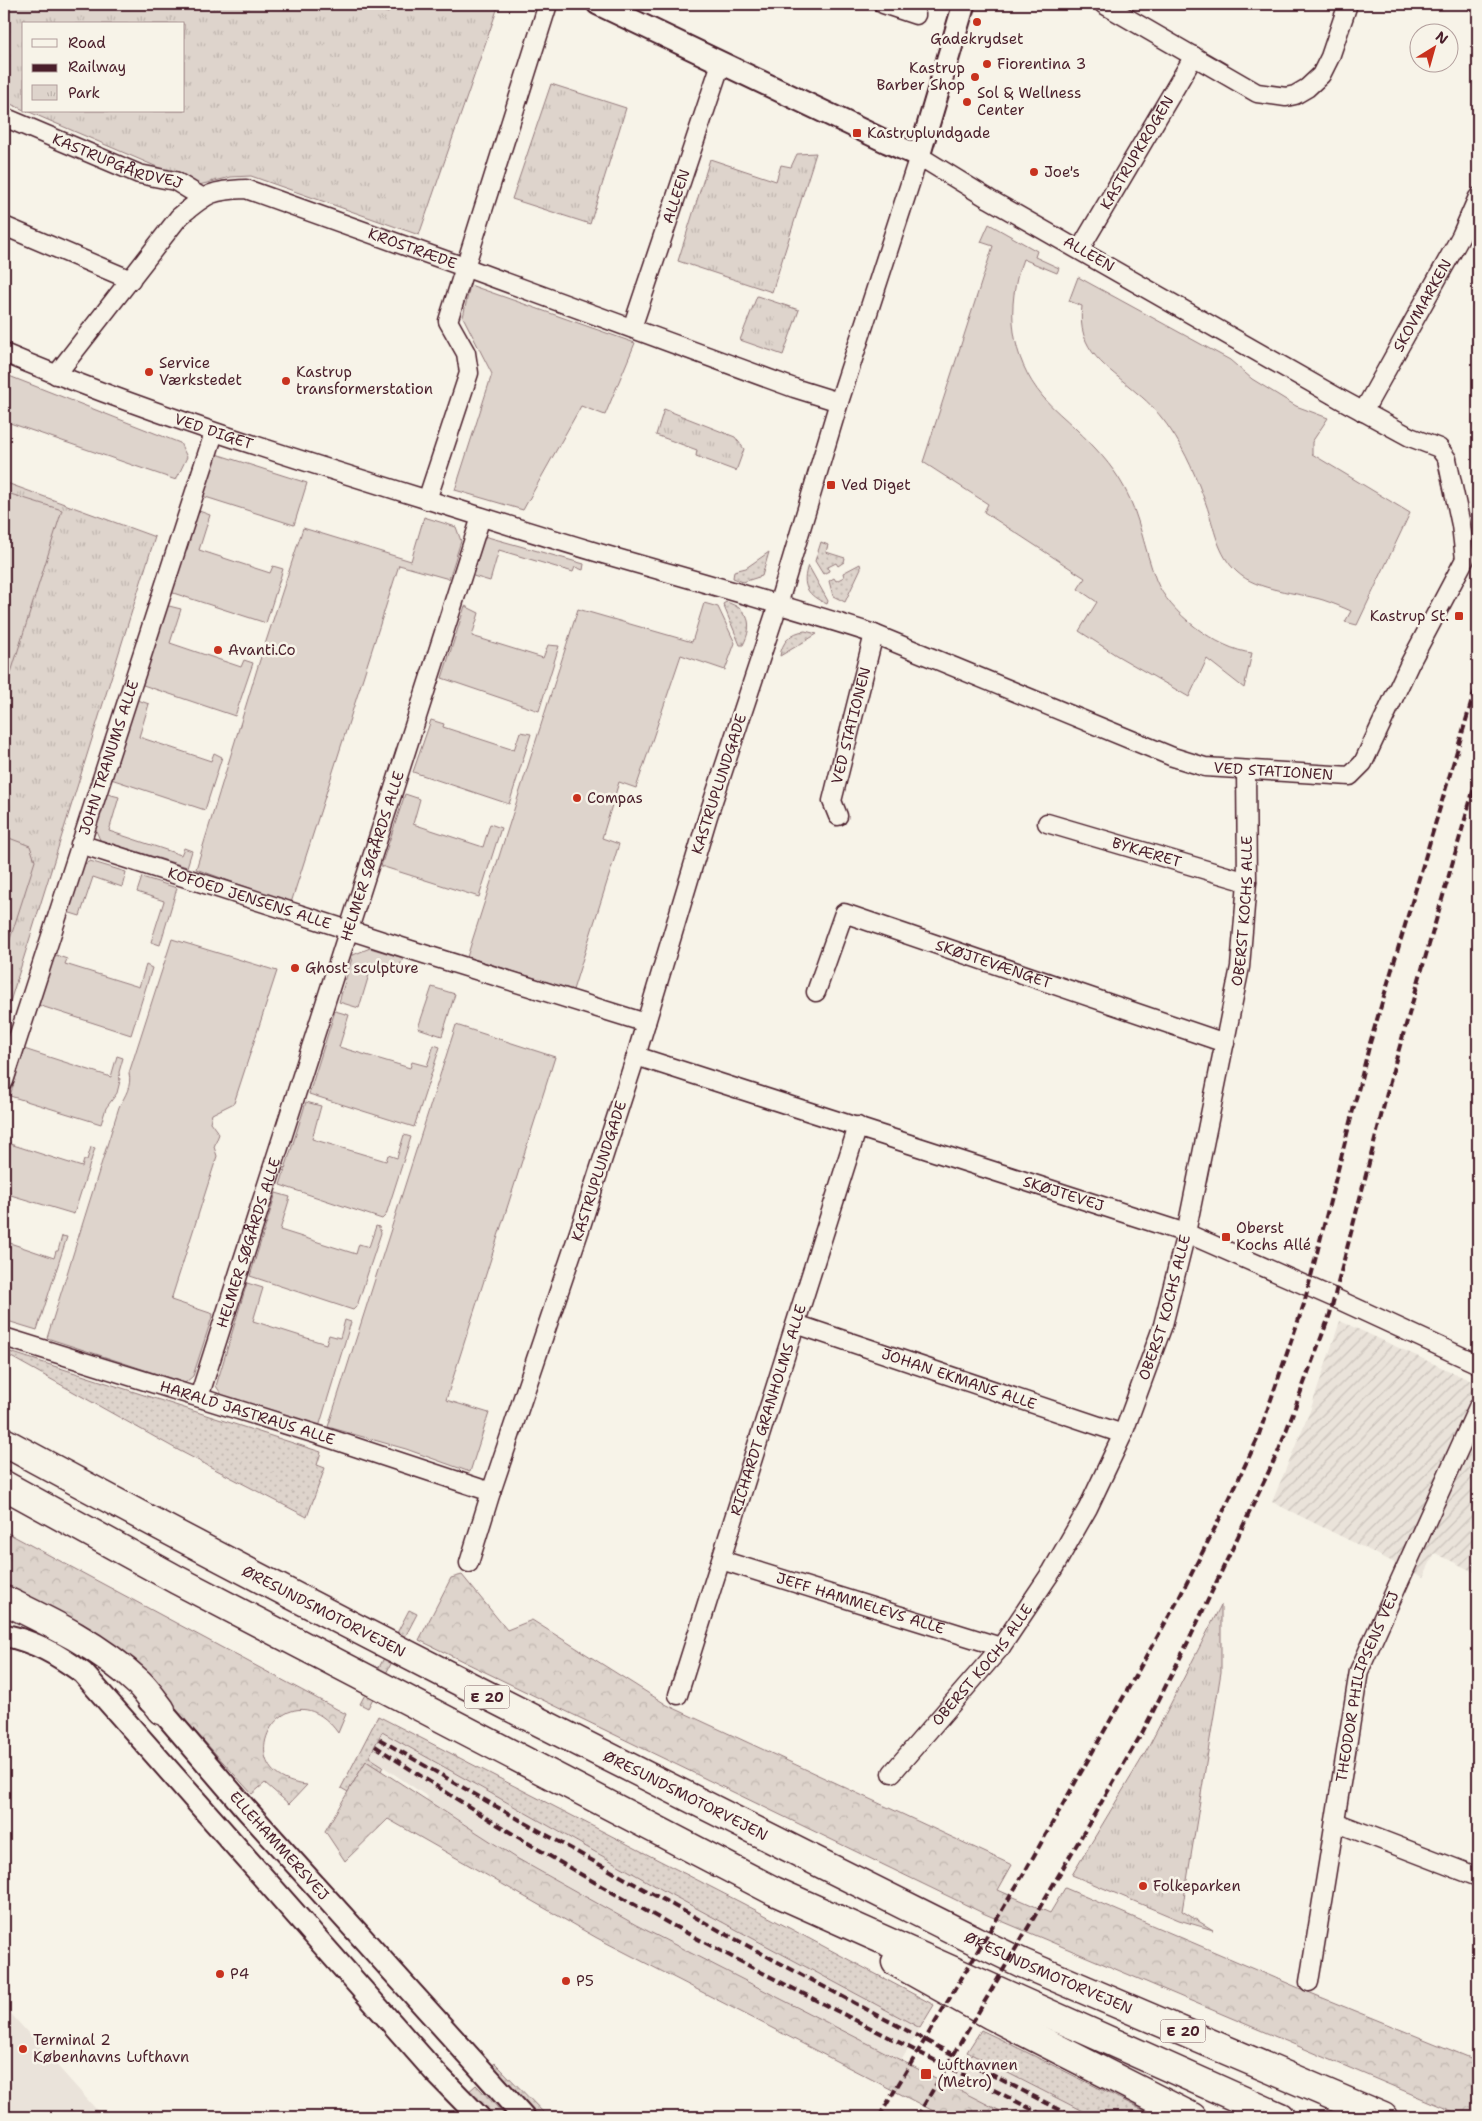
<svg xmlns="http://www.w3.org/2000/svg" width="1482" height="2121" font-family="'Shantell Sans',sans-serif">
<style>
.built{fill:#eae3da}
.industrial{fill:url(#industrial-furrows)}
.grass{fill:url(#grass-dots);stroke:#947a7c}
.forest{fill:url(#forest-crowns);stroke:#947a7c}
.park{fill:url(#park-tufts);stroke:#947a7c}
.garden{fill:#ded4cc;stroke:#947a7c}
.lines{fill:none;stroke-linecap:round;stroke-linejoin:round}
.minor-casing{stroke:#4a1f2b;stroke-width:21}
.tertiary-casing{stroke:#4a1f2b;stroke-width:25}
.motorway-casing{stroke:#4a1f2b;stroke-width:31}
.minor{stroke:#f7f3e8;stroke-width:18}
.tertiary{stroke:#f7f3e8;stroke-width:21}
.motorway{stroke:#f7f3e8;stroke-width:28}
.rail{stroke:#4a1f2b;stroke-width:4;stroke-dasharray:8 4;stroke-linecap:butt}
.poi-dot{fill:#c8321e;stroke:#f7f3e8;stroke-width:2}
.labels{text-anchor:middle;stroke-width:5;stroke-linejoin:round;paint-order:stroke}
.shield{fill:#f7f3e8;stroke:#7e5f64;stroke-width:1}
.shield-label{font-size:14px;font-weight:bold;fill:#4a1f2b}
.poi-label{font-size:15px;fill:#4a1f2b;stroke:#f7f3e8;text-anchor:start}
.street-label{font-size:15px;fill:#4a1f2b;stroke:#f7f3e8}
</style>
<defs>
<pattern id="industrial-furrows" width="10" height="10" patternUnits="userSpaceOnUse" patternTransform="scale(1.25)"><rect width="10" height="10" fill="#eae3da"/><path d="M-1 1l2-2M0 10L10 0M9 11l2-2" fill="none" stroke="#cac2bb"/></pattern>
<pattern id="grass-dots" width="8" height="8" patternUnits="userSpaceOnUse" patternTransform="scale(1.25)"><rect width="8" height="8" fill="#ded4cc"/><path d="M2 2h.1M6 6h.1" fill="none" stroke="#c0b6af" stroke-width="1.8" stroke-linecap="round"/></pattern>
<pattern id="forest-crowns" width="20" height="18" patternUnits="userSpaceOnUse" patternTransform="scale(1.25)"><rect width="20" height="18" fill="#ded4cc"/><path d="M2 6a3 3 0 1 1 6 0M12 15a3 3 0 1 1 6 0" fill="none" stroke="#c0b6af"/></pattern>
<pattern id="park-tufts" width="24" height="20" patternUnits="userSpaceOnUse" patternTransform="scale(1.25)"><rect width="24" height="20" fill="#ded4cc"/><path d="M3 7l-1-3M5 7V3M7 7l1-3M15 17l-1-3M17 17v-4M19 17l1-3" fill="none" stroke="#c0b6af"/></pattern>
</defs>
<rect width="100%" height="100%" fill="#f7f3e8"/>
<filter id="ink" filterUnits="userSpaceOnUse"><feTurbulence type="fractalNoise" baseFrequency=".02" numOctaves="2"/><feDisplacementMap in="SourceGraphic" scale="10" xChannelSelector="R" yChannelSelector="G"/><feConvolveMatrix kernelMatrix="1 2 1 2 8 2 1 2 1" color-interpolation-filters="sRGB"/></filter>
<g filter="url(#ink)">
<g class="built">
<path d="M 382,1732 L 668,1893 L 920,2028 L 901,2061 L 636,1925 L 518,1859 L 426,1800 L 428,1797 L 369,1757 Z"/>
<path d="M 4,2006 L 103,2117 L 4,2117 Z"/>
<path d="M 967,2052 L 1094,2117 L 1012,2117 L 947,2085 Z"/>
</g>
<path class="industrial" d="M 1340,1321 L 1478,1384 L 1478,1574 L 1435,1553 L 1423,1577 L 1272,1502 L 1310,1411 Z"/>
<g class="grass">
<path d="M 821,542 L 828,545 L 826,552 L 845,558 L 844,562 L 838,566 L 836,563 L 828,567 L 829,571 L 823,574 L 815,561 Z"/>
<path d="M 769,552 L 762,576 L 743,582 L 733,578 L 734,571 L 746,568 Z"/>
<path d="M 860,564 L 861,568 L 845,602 L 833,596 L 829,581 L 834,578 L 836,581 L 844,577 L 843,573 Z"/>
<path d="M 808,565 L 828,601 L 827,604 C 807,595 801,586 808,565 Z"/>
<path d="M 726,602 C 749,609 754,624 743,645 L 740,645 L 723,604 Z"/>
<path d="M 805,631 L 817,634 L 780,656 C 782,642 791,632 805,631 Z"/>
<path d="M 4,1350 L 321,1452 L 317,1465 L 325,1468 L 307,1517 L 178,1450 L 4,1353 Z"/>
<path d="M 409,1610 L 417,1614 L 368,1708 L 360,1704 Z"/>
<path d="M 378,1716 L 744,1904 L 934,2005 L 920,2028 L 668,1893 L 382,1732 L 369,1757 L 383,1766 L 381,1771 L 366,1761 L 348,1792 L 341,1788 Z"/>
<path d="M 981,2030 L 1000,2039 L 1157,2117 L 1094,2117 L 967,2052 Z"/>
<path d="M 495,2063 L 548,2117 L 536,2117 L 489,2068 Z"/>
<path d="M 476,2085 L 507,2117 L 489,2117 L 467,2093 Z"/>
</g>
<g class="forest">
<path d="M 4,1531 L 346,1714 L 338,1733 C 287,1661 219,1776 307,1785 L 289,1804 L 265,1783 L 252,1794 L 156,1688 L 4,1589 Z"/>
<path d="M 462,1575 L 507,1630 L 532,1620 L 667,1705 L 1012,1865 L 998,1890 L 1050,1913 L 1065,1888 L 1313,1994 L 1478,2061 L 1478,2117 L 1466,2117 L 985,1914 L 419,1640 L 451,1578 Z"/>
<path d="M 366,1761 L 518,1859 L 636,1925 L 1012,2117 L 945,2117 L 597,1938 L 388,1819 L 345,1861 L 325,1831 Z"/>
</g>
<g class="park">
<path d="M 4,4 L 365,4 L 388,13 L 397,4 L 499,4 L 419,235 L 251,176 L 231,177 L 199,185 L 27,111 L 184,111 L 184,24 L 24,24 L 24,110 L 4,101 Z"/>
<path d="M 551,84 L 626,108 L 590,224 L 512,199 Z"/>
<path d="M 816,153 L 772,292 L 678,261 L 710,159 L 776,181 L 781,165 L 791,167 L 797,154 Z"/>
<path d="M 757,296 L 799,310 L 783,355 L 740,340 Z"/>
<path d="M 664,409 L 735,437 L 744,449 L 736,471 L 696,456 L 697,450 L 656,435 Z"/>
<path d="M 4,482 L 155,537 L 4,1021 Z"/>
<path d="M 1221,1605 L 1221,1672 L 1182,1911 L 1213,1930 L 1179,1920 L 1072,1875 L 1147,1750 Z"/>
</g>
<g class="garden">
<path d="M 989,224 L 1037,251 L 1035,257 L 1059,268 L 1057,273 L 1023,259 C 1005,306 1010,358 1043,397 C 1053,409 1065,418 1076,429 C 1094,446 1112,465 1124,487 C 1140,516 1144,549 1156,580 C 1169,613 1217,649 1252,653 L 1244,688 L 1207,659 L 1189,697 L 1116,655 L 1079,631 L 1097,602 L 1078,589 L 1085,578 L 984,512 L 988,504 L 923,462 L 993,246 L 981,242 Z"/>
<path d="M 1078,277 L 1230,360 L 1252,379 L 1296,406 L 1328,418 L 1312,442 L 1312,454 L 1410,513 L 1357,625 L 1345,622 L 1351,611 C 1342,607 1332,603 1323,600 C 1297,592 1257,591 1237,572 C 1217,554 1215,529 1206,504 C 1197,479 1186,452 1170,429 C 1161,416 1150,403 1137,393 C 1107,366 1076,352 1082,306 L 1069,301 Z"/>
<path d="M 470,285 L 635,343 L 605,415 L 581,406 L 523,510 L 455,490 L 492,374 L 463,317 Z"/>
<path d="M 4,374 L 180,443 L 187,457 L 176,480 L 4,421 Z"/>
<path d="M 213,453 L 307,483 L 294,525 L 199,495 Z"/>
<path d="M 4,492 L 62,510 L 4,695 Z"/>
<path d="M 194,509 L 210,515 L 199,550 L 270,573 L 273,566 L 283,569 L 266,623 L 167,591 Z"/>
<path d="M 424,517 L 456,527 L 461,541 L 449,579 L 399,565 L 291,903 L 196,869 L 258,666 L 303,528 L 411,561 Z"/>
<path d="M 484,536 L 584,564 L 583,570 L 575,567 L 573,572 L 499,550 L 490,581 L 473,576 Z"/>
<path d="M 704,603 L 718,607 L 735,643 L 725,670 L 681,655 L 636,788 L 619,782 L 602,838 L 619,844 L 573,990 L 467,957 L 578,609 L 692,642 Z"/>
<path d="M 165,605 L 181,609 L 170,643 L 241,667 L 244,660 L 253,663 L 235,716 L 140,684 Z"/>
<path d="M 465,606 L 479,613 L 472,636 L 543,658 L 548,645 L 559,646 L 539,711 L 442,678 Z"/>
<path d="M 135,699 L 149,704 L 139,737 L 211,761 L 214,753 L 222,757 L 205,810 L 108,778 Z"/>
<path d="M 431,720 L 444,724 L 443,727 L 514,750 L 520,732 L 531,734 L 509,804 L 413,772 Z"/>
<path d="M 104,793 L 119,797 L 109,831 L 181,855 L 184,848 L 192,851 L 187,867 L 100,840 L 94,826 Z"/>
<path d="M 405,794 L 420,799 L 413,824 L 483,847 L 490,824 L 501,828 L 479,897 L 381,866 Z"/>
<path d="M 4,836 L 30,846 L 35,861 L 4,958 Z"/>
<path d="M 90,861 L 126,872 L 122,887 L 93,877 L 80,916 L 67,912 L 83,865 Z"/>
<path d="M 142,877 L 177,888 L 160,945 L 151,942 L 164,901 L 137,892 Z"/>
<path d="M 172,939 L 277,971 L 234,1103 L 212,1114 L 210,1122 L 219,1134 L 214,1147 L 217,1156 L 171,1300 L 213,1314 L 193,1376 L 185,1383 L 47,1338 L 119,1107 C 125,1096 132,1086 129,1073 Z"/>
<path d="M 370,948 L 403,958 L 399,968 L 395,973 L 388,973 L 371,968 L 359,1008 L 339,1002 L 353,955 Z"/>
<path d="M 53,954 L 67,959 L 65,964 L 139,987 L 146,965 L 152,968 L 131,1035 L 38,1005 Z"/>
<path d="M 432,987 L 455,994 L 442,1036 L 418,1028 Z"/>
<path d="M 335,1011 L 349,1015 L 339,1047 L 410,1068 L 412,1062 L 427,1066 L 434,1045 L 440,1047 L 414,1127 L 309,1094 Z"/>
<path d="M 456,1025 L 555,1057 L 446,1400 L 489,1413 L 470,1472 L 406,1449 L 328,1427 Z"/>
<path d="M 24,1049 L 111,1077 L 117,1056 L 123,1058 L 119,1072 L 120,1081 L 117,1093 L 106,1108 L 101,1124 L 10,1096 Z"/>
<path d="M 306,1102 L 321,1106 L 312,1139 L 386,1161 L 388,1155 L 397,1158 L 404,1135 L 411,1137 L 386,1215 L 382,1219 L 280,1185 Z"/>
<path d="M 4,1136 L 9,1138 L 7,1143 L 82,1167 L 84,1160 L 87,1160 L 91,1147 L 95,1148 L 74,1214 L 4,1193 Z"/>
<path d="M 276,1193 L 290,1197 L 280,1230 L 356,1254 L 359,1244 L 369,1247 L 376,1226 L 379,1227 L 381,1233 L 357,1306 L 353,1310 L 250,1276 Z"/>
<path d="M 62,1236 L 67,1237 L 37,1330 L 4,1320 L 4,1241 L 54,1258 L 56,1251 L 58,1251 Z"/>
<path d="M 247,1283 L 263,1288 L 253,1321 L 326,1344 L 329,1335 L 340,1338 L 345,1320 L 351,1322 L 319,1427 L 222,1395 L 216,1386 Z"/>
</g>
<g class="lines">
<g class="minor-casing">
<g id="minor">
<path d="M 883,4 L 916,15"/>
<path d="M 1103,4 L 1257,93 L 1286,97 L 1295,95 L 1307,88 L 1321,75 L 1330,57 L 1348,4"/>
<path id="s1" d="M 4,117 L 139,174 L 175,181 L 203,198"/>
<path d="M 4,226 L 131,280"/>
<path id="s2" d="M 1080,249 L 1194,56"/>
<path id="s3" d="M 632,328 L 721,63"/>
<path id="s4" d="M 4,353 C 141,411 283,455 425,499 C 482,517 539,535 596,552 C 689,579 782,604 874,634 L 1173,757 L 1205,767 L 1350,776 L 1363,763 L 1410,663 L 1465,559 L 1461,525 L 1447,459 L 1439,448 L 1410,437 L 1342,400 L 989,199 L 919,156 L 839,402 L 778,605 L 708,816 L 636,1056 L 580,1229 L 491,1492 L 469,1563"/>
<path id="s5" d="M 56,375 L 179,217 C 207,194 210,190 246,189 L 467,268 L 794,388 L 839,402"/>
<path id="s6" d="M 1363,412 L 1461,236 L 1478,197"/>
<path d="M 427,500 L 469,373 L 466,353 L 448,321 L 548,4"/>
<path id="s7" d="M 838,816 L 832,801 L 874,634"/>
<path id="s8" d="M 1047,823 L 1247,882"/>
<path id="s9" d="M 80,844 L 411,950 L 646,1023"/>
<path id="s10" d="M 816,992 L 844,913 L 1225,1043"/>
<path id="s11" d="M 636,1056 L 1186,1233 L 1339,1300 L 1478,1364"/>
<path id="s12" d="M 4,1081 L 214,433"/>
<path id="s13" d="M 796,1324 L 1123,1434"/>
<path id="s14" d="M 4,1337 L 319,1435 L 491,1492"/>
<path id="s15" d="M 199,1397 L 481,517"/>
<path id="s16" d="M 721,1560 L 1001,1647"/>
<path id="s17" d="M 678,1695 L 858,1126"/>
<path id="s18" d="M 892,1773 L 1001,1647 L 1052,1571 L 1088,1508 L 1123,1434 L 1163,1325 L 1186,1233 L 1240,967 L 1247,882 L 1246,770"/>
<path d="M 1335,1822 L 1478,1877"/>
<path id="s19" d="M 1309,1982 L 1359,1671 L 1478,1407"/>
</g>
</g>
<g class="tertiary-casing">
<g id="tertiary">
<path d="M 598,4 L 887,142 L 919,156 L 964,4"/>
<path d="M 4,1635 C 36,1642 57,1654 83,1673 L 434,2071 L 479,2117"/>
<path id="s20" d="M 149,1701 L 161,1710 L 245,1808 L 524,2117"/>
</g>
</g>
<g class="motorway-casing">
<g id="motorway">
<path id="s21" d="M 4,1442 C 324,1616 650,1778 976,1941 L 1022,1963 L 1383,2117"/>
<path d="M 4,1485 L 177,1580 L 774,1891 L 1280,2117"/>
<path d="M 4,1600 C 52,1623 100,1646 139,1683 C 147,1691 154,1701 161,1710"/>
<path d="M 896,1962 L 991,2015 L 1192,2117"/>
</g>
</g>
<use href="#minor" class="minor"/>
<use href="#tertiary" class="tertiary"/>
<use href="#motorway" class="motorway"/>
<g class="rail">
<path d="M 379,1739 C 607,1872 839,1997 1074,2117"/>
<path d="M 375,1746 C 449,1795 524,1842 601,1886 C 747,1968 898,2041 1047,2117"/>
<path d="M 879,2117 L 1027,1868 L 1177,1602 L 1223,1512 L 1257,1440 L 1304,1304 L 1370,1043 L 1478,680"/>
<path d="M 917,2117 L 1142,1733 L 1189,1640 L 1279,1450 L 1330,1314 L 1393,1070 L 1478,774"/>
</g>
</g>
</g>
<g class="poi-dot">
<circle cx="977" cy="22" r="5"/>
<circle cx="987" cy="64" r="5"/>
<circle cx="975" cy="77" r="5"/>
<circle cx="967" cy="102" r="5"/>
<rect x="852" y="128" width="10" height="10" rx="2.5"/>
<circle cx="1034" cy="172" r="5"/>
<circle cx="149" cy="372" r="5"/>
<circle cx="286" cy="381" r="5"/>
<rect x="826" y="480" width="10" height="10" rx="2.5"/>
<rect x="1454" y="611" width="10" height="10" rx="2.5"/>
<circle cx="218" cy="650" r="5"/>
<circle cx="577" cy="798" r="5"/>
<circle cx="295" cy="968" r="5"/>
<rect x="1221" y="1232" width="10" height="10" rx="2.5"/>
<circle cx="1143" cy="1886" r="5"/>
<circle cx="220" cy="1974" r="5"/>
<circle cx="566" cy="1981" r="5"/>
<circle cx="23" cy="2049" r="5"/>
<rect x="920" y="2068" width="12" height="12" rx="2.5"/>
</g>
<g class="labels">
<g class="shield">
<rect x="464.5" y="1685.5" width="45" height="23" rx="4"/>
<rect x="1160.5" y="2019.5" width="45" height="23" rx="4"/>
</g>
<g class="shield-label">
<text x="487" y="1702">E 20</text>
<text x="1183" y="2036">E 20</text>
</g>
<g class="poi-label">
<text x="977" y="44" text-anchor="middle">Gadekrydset</text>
<text x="997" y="69">Fiorentina 3</text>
<text x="965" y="73" text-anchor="end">Kastrup<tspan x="965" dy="17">Barber Shop</tspan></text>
<text x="977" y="98">Sol &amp; Wellness<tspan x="977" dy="17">Center</tspan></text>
<text x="867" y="138">Kastruplundgade</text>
<text x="1044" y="177">Joe's</text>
<text x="159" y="368">Service<tspan x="159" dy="17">Værkstedet</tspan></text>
<text x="296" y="377">Kastrup<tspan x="296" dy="17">transformerstation</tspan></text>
<text x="841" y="490">Ved Diget</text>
<text x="1449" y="621" text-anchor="end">Kastrup St.</text>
<text x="228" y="655">Avanti.Co</text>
<text x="587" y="803">Compas</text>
<text x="305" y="973">Ghost sculpture</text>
<text x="1236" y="1233">Oberst<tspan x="1236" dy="17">Kochs Allé</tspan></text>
<text x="1153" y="1891">Folkeparken</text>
<text x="230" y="1979">P4</text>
<text x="576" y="1986">P5</text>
<text x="33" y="2045">Terminal 2<tspan x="33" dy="17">Københavns Lufthavn</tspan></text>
<text x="937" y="2070">Lufthavnen<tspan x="937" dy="17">(Metro)</tspan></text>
</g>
<g class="street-label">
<text dy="5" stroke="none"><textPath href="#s2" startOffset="112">KASTRUPKROGEN</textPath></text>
<text dy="5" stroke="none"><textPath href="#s1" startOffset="122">KASTRUPGÅRDVEJ</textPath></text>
<text dy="5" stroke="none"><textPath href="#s3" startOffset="139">ALLEEN</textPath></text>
<text dy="5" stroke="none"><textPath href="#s5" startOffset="452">KROSTRÆDE</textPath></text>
<text transform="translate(1089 254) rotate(30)" y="5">ALLEEN</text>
<text dy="5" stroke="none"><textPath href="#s6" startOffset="122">SKOVMARKEN</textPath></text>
<text dy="5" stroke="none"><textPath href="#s4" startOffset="224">VED DIGET</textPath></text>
<text dy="5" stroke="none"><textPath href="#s7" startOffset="94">VED STATIONEN</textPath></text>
<text dy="5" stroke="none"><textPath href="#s12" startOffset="340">JOHN TRANUMS ALLE</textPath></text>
<text dy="5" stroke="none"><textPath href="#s4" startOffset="1340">VED STATIONEN</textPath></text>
<text transform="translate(719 784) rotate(-72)" y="5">KASTRUPLUNDGADE</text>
<text dy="5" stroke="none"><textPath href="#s8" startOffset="104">BYKÆRET</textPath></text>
<text dy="5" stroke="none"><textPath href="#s15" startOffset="568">HELMER SØGÅRDS ALLE</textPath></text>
<text dy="5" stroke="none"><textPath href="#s9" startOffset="178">KOFOED JENSENS ALLE</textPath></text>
<text dy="5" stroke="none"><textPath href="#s18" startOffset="951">OBERST KOCHS ALLE</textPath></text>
<text dy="5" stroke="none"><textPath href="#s10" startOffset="242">SKØJTEVÆNGET</textPath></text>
<text transform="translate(599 1171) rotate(-72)" y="5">KASTRUPLUNDGADE</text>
<text dy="5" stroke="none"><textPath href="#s11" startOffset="449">SKØJTEVEJ</textPath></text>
<text dy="5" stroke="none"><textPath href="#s15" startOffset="162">HELMER SØGÅRDS ALLE</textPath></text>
<text dy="5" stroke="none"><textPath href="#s18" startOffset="546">OBERST KOCHS ALLE</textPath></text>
<text dy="5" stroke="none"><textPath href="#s13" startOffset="172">JOHAN EKMANS ALLE</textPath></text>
<text dy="5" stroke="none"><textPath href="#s17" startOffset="299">RICHARDT GRANHOLMS ALLE</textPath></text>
<text dy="5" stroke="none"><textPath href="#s14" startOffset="255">HARALD JASTRAUS ALLE</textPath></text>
<text dy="5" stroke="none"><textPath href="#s16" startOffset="146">JEFF HAMMELEVS ALLE</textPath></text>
<text dy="5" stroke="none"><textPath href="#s21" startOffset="362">ØRESUNDSMOTORVEJEN</textPath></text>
<text dy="5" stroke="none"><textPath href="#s18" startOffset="141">OBERST KOCHS ALLE</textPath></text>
<text dy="5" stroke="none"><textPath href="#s19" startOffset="302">THEODOR PHILIPSENS VEJ</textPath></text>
<text dy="5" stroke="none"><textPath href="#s21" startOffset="768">ØRESUNDSMOTORVEJEN</textPath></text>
<text dy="5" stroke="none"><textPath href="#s20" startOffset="195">ELLEHAMMERSVEJ</textPath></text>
<text dy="5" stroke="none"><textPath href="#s21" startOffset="1172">ØRESUNDSMOTORVEJEN</textPath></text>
</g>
</g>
<rect width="1482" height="2121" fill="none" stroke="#f7f3e8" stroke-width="20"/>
<rect x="10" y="10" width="1462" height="2101" fill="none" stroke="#4a1f2b" stroke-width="2" filter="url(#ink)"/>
<rect x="22" y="22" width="162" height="90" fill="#f7f3e8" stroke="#b29e9c"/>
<rect x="32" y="39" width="25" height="8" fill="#f7f3e8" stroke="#b29e9c"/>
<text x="68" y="48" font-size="15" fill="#4a1f2b">Road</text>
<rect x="32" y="64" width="25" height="8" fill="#4a1f2b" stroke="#b29e9c"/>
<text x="68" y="72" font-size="15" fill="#4a1f2b">Railway</text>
<rect x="32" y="85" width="25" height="15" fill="url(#park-tufts)" stroke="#b29e9c"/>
<text x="68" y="98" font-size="15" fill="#4a1f2b">Park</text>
<g transform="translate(1434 48) rotate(37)"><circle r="24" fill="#f7f3e8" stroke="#b29e9c"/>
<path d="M0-4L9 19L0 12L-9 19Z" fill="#c8321e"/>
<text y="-8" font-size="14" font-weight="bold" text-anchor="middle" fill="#4a1f2b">N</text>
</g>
</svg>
